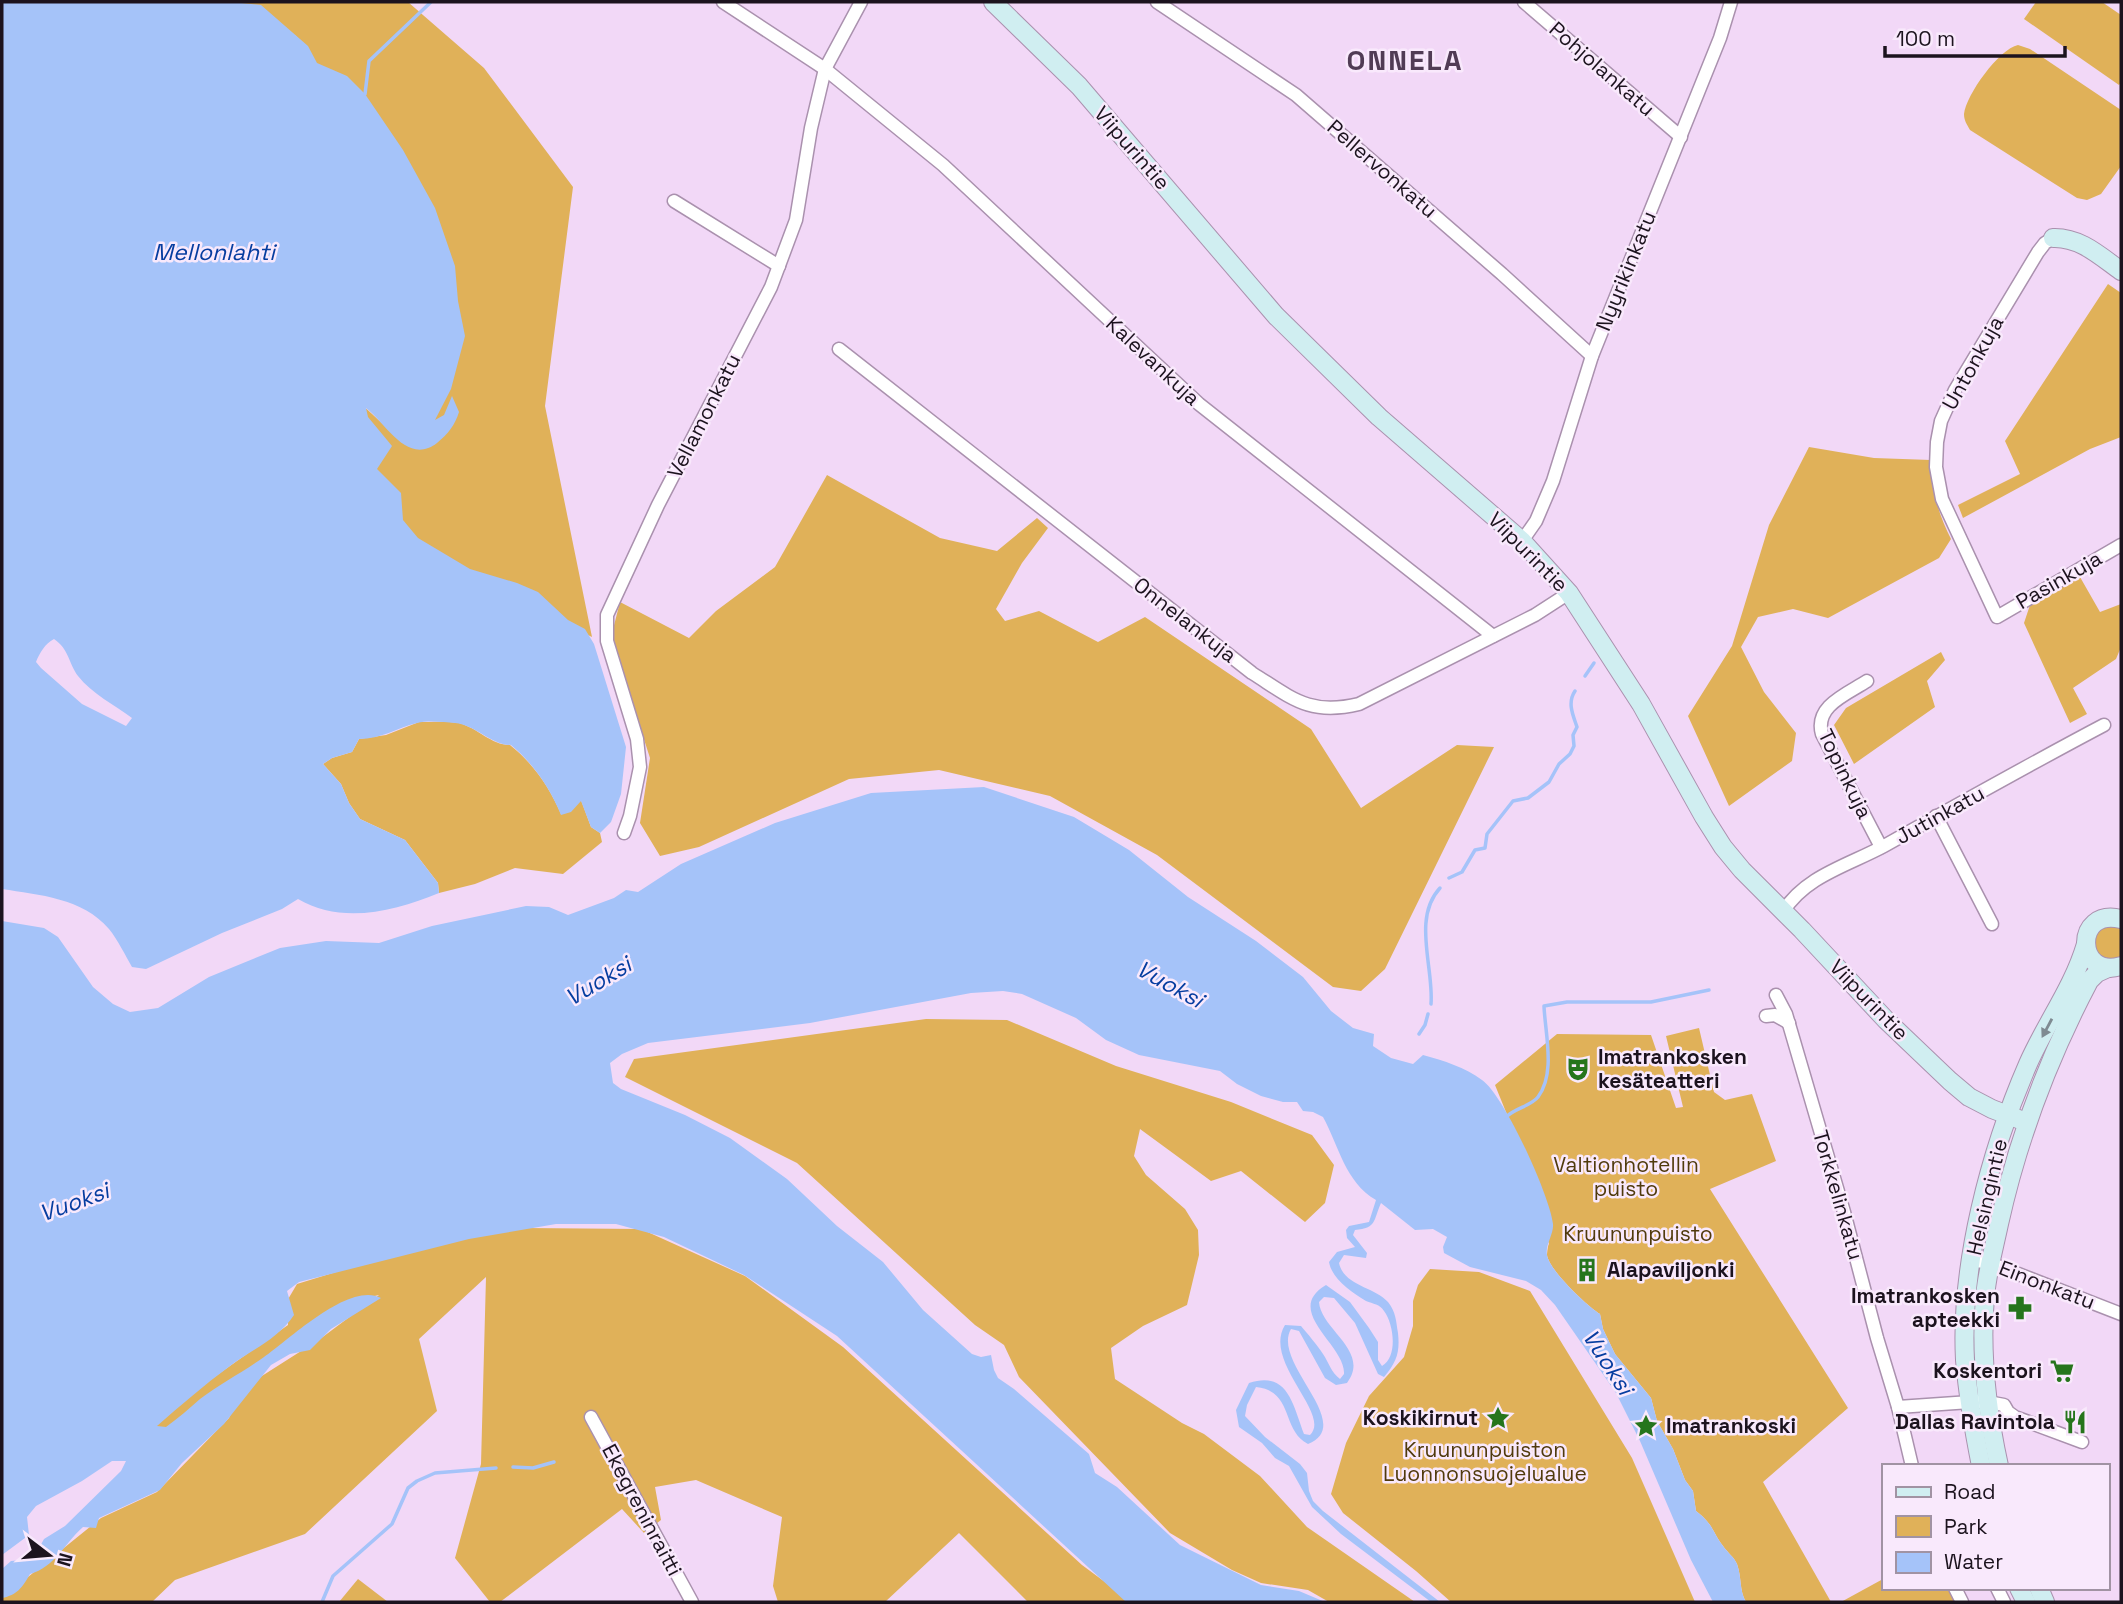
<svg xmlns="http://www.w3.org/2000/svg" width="2123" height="1604" font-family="'Space Grotesk',sans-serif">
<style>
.green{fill:#e0b159}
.water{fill:#a5c3f9;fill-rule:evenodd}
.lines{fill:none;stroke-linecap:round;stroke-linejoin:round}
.stream{stroke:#a5c3f9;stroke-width:3.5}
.street-casing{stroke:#aa91ae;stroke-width:15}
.secondary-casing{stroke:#aa91ae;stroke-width:20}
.street{stroke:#fff;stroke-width:12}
.secondary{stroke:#d0eef1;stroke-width:18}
.oneway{fill:#7f8b92}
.labels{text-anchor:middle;stroke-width:5;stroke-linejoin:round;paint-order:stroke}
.street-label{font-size:21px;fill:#1c131e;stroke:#f9e9fc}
.poi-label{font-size:21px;font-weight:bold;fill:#1c131e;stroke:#f9e9fc;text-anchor:end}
.park-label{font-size:21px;fill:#503a0c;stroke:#f9e9fc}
.water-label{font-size:23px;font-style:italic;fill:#063da0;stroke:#f9e9fc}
.district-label{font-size:28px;font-weight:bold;letter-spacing:2px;fill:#513c55;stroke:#f9e9fc}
</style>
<rect width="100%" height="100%" fill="#f2d8f7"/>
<g class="green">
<path d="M 232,2 L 408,2 L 484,68 L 573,187 L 545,406 L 592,637 L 420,553 L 368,463 L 356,399 L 386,427 L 372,145 L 296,36 Z"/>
<path d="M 2036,2 L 2102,2 L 2121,15 L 2121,82 L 2119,85 L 2024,19 Z"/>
<path d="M 2018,45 L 2030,49 L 2121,110 L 2121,166 L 2101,194 L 2087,200 L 2077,198 L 1970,130 C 1967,124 1964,121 1964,114 C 1966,95 1999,49 2018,45 Z"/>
<path d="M 2108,284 L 2121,293 L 2121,437 L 2090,449 L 1963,518 L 1958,505 L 2020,474 L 2005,441 Z"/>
<path d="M 1809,447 L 1874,458 L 1931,460 C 1931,489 1938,513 1951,539 L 1939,558 L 1828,618 L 1793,609 L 1758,617 L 1741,647 L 1764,692 L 1796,733 L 1792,761 L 1729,806 L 1688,716 L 1732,646 L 1769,525 Z"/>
<path d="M 827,475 L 940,538 L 997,551 L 1037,518 L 1048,528 L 1022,563 L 996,609 L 1005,621 L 1039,611 L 1098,642 L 1145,617 L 1311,729 L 1361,808 L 1457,745 L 1494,747 L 1385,969 L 1361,991 L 1333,987 L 1157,855 L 1050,796 L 939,770 L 849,779 L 699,847 L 660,856 L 640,823 L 650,758 L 611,637 L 620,602 L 689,638 L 716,611 L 775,567 Z"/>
<path d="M 2080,577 L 2100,612 L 2121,604 L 2121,647 L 2116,659 L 2073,688 L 2087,714 L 2070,723 L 2024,623 L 2030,605 Z"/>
<path d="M 1941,652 L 1945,660 L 1927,681 L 1935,707 L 1854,764 L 1834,725 L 1846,708 Z"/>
<path d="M 419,722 C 431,722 447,721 459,723 C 478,728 491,745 510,745 C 533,763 550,788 561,814 L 581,800 L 591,827 L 600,833 L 602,842 L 563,874 L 515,868 L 475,884 L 439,893 L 438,883 L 405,840 L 360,819 L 349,803 L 341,784 L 323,764 L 332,758 L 352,752 L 359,739 L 386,735 Z"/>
<path d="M 2118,925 L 2121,928 L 2121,956 C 2109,962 2090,956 2094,938 C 2095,934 2098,931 2100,928 Z"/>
<path d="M 926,1019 L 1007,1020 L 1116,1066 L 1231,1102 L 1312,1135 L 1334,1165 L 1325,1203 L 1305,1222 L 1241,1171 L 1211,1181 L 1140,1129 L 1134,1156 L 1146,1175 L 1185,1209 L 1198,1230 L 1199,1255 L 1187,1305 L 1143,1326 L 1111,1348 L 1115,1379 L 1182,1423 L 1204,1434 L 1260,1476 L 1307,1527 L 1415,1602 L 1329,1602 L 1308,1590 L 1261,1583 L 1232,1570 L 1170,1533 L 1019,1377 L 1004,1345 L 975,1325 L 797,1163 L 625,1077 L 634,1059 Z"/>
<path d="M 1699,1028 L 1714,1092 L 1725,1100 L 1752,1094 L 1776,1161 L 1710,1189 L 1848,1408 L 1763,1482 L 1831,1602 L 1746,1602 C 1739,1590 1742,1578 1737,1564 C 1734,1557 1727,1552 1723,1546 C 1711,1530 1714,1525 1696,1511 L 1693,1491 L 1685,1480 L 1673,1449 L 1657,1421 L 1651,1398 L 1615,1354 L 1603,1329 L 1600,1314 C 1587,1306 1549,1270 1547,1255 C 1547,1254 1548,1244 1549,1244 L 1508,1117 L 1495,1085 L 1557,1034 L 1651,1035 L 1676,1108 L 1683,1107 L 1666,1036 Z"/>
<path d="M 525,1228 L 641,1229 L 745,1276 L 843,1347 L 1082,1565 L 1132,1602 L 1028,1602 L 959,1533 L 885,1602 L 778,1602 L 773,1586 L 782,1517 L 696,1480 L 655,1487 L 661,1520 L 644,1533 L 622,1509 L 500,1602 L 490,1602 L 455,1558 L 481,1464 L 486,1277 L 419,1339 L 437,1411 L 305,1534 L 175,1580 L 152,1602 L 2,1602 L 2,1598 L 101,1518 L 157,1492 L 229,1418 L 236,1403 L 251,1383 L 320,1339 L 379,1295 L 361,1299 L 156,1439 L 147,1435 L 179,1402 L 288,1325 L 287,1301 L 297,1284 C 373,1260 447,1239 525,1228 Z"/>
<path d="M 1430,1269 L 1479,1272 L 1530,1291 L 1632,1458 L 1695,1602 L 1451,1602 L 1416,1571 L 1343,1513 L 1331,1494 L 1346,1443 L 1369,1396 L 1404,1357 L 1413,1326 L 1413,1301 L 1418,1285 Z"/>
<path d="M 358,1579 L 388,1602 L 339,1602 Z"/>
<path d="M 1883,1579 L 1883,1588 L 1955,1588 L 1962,1602 L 1841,1602 Z"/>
</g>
<g class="water">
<path d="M 2,2 L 231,2 L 261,5 L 308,46 L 317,63 L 347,76 L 365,94 L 403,150 L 435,208 L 455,266 L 458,301 L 465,336 L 451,389 L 435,420 L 444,415 L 452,396 L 459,412 C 455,425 448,434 437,443 C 407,466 386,423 366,408 L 368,417 L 392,446 L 377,469 L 401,493 L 403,520 L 418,538 L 470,569 L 517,583 L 538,592 L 568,620 L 585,629 L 594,644 L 626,747 L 621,794 L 611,822 L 600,833 L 591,827 L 581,801 L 571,812 L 561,815 C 550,788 533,763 511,745 C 491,745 476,725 455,723 C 444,722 428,720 417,723 C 397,728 381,739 359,739 L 352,752 L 332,758 L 323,764 L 341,784 L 349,803 L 360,819 L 405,840 L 438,883 L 439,893 C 395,911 342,925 298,899 L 282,909 L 222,933 L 146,969 L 132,967 C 125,955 118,940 109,929 C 83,898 39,895 2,889 ZM 54,639 C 69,649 68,662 78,676 C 92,694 115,705 132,718 L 126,726 L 82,704 L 41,668 L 36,662 C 40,652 45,644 54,639 Z"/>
<path d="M 984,787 L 1074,817 L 1129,850 L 1188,897 L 1256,941 L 1303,977 L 1331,1011 L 1353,1028 L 1374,1034 L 1373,1046 L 1391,1058 L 1413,1064 L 1423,1055 C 1444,1061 1465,1067 1482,1080 C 1504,1095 1550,1196 1553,1224 C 1554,1234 1545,1245 1547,1255 C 1549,1270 1587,1306 1600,1314 L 1603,1329 L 1615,1354 L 1651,1398 L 1657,1421 L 1673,1449 L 1685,1480 L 1693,1491 L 1696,1511 C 1714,1525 1711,1530 1723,1546 C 1727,1552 1734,1557 1737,1564 C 1742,1578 1739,1590 1746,1602 L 1713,1602 L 1691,1560 L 1640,1441 L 1616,1393 L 1555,1305 L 1541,1290 L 1526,1281 L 1470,1267 L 1444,1253 L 1443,1247 L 1447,1237 L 1433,1229 L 1415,1230 L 1381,1203 C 1373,1221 1377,1228 1355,1230 L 1353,1235 L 1367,1253 L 1366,1258 L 1344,1255 L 1339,1263 C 1344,1286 1375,1287 1388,1302 C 1396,1312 1396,1321 1398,1333 C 1400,1352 1397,1362 1384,1377 L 1378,1374 L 1355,1323 L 1334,1298 L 1324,1297 L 1319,1302 C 1321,1330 1371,1351 1347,1383 L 1336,1385 L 1325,1378 L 1299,1331 L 1291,1329 C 1271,1363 1357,1424 1308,1444 C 1281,1430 1294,1391 1256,1387 L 1247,1405 L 1245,1416 L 1265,1437 L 1300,1464 L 1307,1473 L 1309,1491 L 1313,1501 L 1323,1511 L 1440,1602 L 1431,1602 L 1341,1534 L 1312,1507 L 1289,1466 L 1275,1458 L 1262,1443 L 1239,1427 L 1236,1410 L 1249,1383 C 1288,1370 1293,1405 1304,1434 L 1310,1435 C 1332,1414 1262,1362 1285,1325 L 1301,1326 C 1307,1333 1318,1346 1323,1354 C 1329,1363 1331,1372 1340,1379 L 1344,1374 C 1346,1345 1282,1311 1326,1285 L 1350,1302 L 1369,1328 L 1378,1342 L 1378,1360 L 1382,1366 C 1398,1357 1394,1324 1384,1311 C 1380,1304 1373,1304 1366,1301 C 1351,1292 1332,1279 1329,1262 L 1337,1252 L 1355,1247 L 1347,1238 L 1346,1230 L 1349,1226 L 1369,1222 L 1376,1200 C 1345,1182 1339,1146 1323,1117 L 1313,1112 L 1303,1111 L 1297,1102 L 1283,1102 L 1261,1096 L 1237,1084 L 1220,1071 L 1139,1055 L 1106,1040 L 1076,1018 L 1022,994 L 1003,991 L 971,993 L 810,1023 L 648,1043 L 622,1054 L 610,1063 L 613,1083 L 621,1089 L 685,1115 L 730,1138 L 787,1179 L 837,1226 L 883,1262 L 923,1310 L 972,1354 L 981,1357 L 991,1355 L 994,1370 L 998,1378 L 1014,1389 L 1089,1454 L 1095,1473 L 1117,1487 L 1180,1545 L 1261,1585 L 1299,1591 L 1325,1602 L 1126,1602 L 837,1336 L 744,1275 L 664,1237 L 616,1224 L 556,1224 L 469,1239 L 299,1282 L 287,1291 L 294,1315 C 278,1339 253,1349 230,1366 C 204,1385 180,1406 157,1426 L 166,1427 C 178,1418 189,1409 200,1399 C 220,1384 243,1372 264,1357 C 289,1340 349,1281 381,1298 L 331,1329 L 310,1350 L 290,1354 L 271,1365 L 224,1424 L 182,1463 L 160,1490 L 99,1518 L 96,1528 L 83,1527 C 64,1544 55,1567 30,1574 C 22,1588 17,1595 2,1598 L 2,1569 L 11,1561 L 23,1560 L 38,1550 L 44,1539 L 65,1526 L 121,1471 L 126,1461 L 112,1461 L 82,1481 L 36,1506 L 27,1517 L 29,1535 L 2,1555 L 2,921 L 44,928 L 58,937 L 93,987 L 113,1004 L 130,1012 L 158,1008 L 209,977 L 280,948 L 326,941 L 379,943 L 432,926 L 526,906 L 549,907 L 568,915 L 614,898 L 626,890 L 638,892 L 681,864 L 775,823 L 871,793 Z"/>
</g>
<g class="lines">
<g class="stream">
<path d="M 365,94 L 369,61 L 431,2"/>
<path d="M 1585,676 L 1594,663"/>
<path d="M 1449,878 L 1462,872 L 1475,850 L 1485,848 L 1487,834 L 1513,801 L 1528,798 L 1549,782 L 1559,764 L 1570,754 L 1574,746 L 1573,735 L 1577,727 C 1573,715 1567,703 1575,691"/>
<path d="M 1431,1004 C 1434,968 1412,918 1440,888"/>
<path d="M 1419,1034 L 1425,1025 L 1428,1014"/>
<path d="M 1506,1117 C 1515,1108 1531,1106 1538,1097 C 1556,1073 1545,1033 1544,1006 L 1567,1002 L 1651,1002 L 1709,990"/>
<path d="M 513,1467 L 533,1468 L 554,1462"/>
<path d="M 322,1602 L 333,1576 L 392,1524 L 408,1488 L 417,1481 L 435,1473 L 496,1468"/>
</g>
<g class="street-casing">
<g id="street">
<path d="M 723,2 L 825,69 L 943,165 L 1199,404 L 1493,636"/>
<path d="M 1157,2 L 1296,95 L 1502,274 L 1592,356"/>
<path d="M 1524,2 L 1681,137"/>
<path d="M 674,201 L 779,266"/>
<path d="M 2053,238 L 2045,243 L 2038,252 L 1955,390 L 1941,421 L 1937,442 L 1936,467 L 1942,499 L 1997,617 L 2121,545"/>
<path d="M 839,349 L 1252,673 C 1292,698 1309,716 1359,704 L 1535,615 L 1569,593"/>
<path d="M 1522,541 L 1536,521 L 1553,481 L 1592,356 L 1720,38 L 1731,2"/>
<path d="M 1867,681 C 1847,694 1814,706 1822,734 L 1881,847"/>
<path d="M 1936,816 L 1992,924"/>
<path d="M 624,833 L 630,816 L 640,767 L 637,739 L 607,641 L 607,615 L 658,505 L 771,287 L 796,220 L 811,128 L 825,69 L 861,2"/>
<path d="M 1783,912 C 1805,876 1849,865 1884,846 C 1957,805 2030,764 2104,725"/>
<path d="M 1776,995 L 1786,1014 L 1844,1212 L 1877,1338 L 1898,1407 L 1912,1466"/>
<path d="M 1766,1016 L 1775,1015 L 1789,1023"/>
<path d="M 1971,1260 L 1990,1263 L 2121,1314"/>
<path d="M 1898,1407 L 1970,1402 L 1988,1402 L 2004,1405 L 2008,1412 L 2015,1417 L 2082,1442"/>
<path d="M 591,1417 L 692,1602"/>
<path d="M 1955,1588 L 1962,1602"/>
<path d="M 1997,1588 L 2004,1602"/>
</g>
</g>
<g class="secondary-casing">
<g id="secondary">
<path d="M 993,2 L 1079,86 L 1276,316 L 1379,417 L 1522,541 L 1569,593 L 1641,704 L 1704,817 L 1723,847 L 1742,870 L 1802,930 L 1886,1020 L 1950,1081 L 1969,1097 L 1992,1109 L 2026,1122"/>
<path d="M 2053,238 C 2080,237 2100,256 2121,271"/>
<path d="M 2121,919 C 2073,907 2076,980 2121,966"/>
<path d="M 1981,1466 C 1974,1431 1968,1396 1965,1360 C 1960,1265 1990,1151 2028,1064 C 2046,1023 2073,988 2086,944"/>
<path d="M 1999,1466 C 1987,1411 1980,1353 1985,1297 C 1987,1272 1994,1248 1999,1224 C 2018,1138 2048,1059 2089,981 L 2097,973 L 2108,968"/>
<path d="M 2019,1588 L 2026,1602"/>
<path d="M 2039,1588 L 2045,1602"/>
</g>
</g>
<use href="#street" class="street"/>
<use href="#secondary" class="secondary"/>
</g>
<defs><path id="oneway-solid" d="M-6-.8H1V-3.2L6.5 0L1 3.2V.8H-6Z" transform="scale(1.75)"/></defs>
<use class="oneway" href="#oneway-solid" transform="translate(2047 1028) rotate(118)"/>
<defs>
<g id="theatre-bare" transform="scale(1.89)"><path d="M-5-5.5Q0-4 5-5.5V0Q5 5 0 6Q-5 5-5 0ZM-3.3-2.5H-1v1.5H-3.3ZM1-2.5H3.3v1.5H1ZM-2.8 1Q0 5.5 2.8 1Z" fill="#26751c" stroke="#f9e9fc" stroke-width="2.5" paint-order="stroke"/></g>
<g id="building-bare" transform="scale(1.89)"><path d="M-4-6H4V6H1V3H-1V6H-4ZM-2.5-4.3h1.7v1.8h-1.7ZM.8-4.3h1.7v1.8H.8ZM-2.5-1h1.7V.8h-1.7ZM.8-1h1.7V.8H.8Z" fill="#26751c" stroke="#f9e9fc" stroke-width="2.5" paint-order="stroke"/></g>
<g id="pharmacy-bare" transform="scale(1.89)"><path d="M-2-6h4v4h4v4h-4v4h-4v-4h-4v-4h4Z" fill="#26751c" stroke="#f9e9fc" stroke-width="2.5" paint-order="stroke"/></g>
<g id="supermarket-bare" transform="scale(1.89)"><path d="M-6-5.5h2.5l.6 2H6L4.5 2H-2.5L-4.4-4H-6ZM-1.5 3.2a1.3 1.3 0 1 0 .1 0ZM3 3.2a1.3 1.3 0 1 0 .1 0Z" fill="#26751c" stroke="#f9e9fc" stroke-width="2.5" paint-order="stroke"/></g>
<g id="sight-bare" transform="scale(1.89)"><path d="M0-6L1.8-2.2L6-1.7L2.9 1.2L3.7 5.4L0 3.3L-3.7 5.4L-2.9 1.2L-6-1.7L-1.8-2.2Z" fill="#26751c" stroke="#f9e9fc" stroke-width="2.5" paint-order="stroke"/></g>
<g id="restaurant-bare" transform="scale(1.89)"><path d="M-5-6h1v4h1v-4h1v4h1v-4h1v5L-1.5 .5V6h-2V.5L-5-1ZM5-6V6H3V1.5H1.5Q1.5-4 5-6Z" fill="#26751c" stroke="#f9e9fc" stroke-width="2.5" paint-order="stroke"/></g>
</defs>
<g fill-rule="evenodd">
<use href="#theatre-bare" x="1578" y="1069"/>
<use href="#building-bare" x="1587" y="1270"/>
<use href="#pharmacy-bare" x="2020" y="1308"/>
<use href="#supermarket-bare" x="2062" y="1371"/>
<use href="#sight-bare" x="1498" y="1418"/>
<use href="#restaurant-bare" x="2075" y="1422"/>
<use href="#sight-bare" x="1646" y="1426"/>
</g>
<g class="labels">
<g class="street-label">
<text transform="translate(1602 69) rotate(41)" y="7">Pohjolankatu</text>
<text transform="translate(1132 148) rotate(49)" y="7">Viipurintie</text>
<text transform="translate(1382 169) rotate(41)" y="7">Pellervonkatu</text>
<text transform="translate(1626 271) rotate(-68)" y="7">Nyyrikinkatu</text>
<text transform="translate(1153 361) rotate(43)" y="7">Kalevankuja</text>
<text transform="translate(1973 363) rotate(-61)" y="7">Untonkuja</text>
<text transform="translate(704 416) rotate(-63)" y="7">Vellamonkatu</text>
<text transform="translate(1528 552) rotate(45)" y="7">Viipurintie</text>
<text transform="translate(2059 580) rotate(-30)" y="7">Pasinkuja</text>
<text transform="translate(1185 620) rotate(38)" y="7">Onnelankuja</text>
<text transform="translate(1845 774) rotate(64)" y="7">Topinkuja</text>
<text transform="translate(1940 815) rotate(-29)" y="7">Jutinkatu</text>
<text transform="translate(1869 1000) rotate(46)" y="7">Viipurintie</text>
<text transform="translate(1838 1195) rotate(74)" y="7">Torkkelinkatu</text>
<text transform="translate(1987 1197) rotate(-77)" y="7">Helsingintie</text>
<text transform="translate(2047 1285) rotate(21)" y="7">Einonkatu</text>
<text transform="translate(642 1510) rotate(62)" y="7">Ekegreninraitti</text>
</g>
<g class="poi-label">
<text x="1598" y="1064" text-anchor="start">Imatrankosken<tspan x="1598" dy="24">kesäteatteri</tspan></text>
<text x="1607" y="1277" text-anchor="start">Alapaviljonki</text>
<text x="2000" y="1303">Imatrankosken<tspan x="2000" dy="24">apteekki</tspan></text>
<text x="2042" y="1378">Koskentori</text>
<text x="1478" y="1425">Koskikirnut</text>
<text x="2055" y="1429">Dallas Ravintola</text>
<text x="1666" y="1433" text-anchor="start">Imatrankoski</text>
</g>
<g class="park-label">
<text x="1626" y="1172">Valtionhotellin<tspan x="1626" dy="24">puisto</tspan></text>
<text x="1638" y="1241">Kruununpuisto</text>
<text x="1485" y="1457">Kruununpuiston<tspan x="1485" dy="24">Luonnonsuojelualue</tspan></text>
</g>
<g class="water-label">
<text x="214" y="260">Mellonlahti</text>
<text transform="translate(598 981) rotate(-31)" y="8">Vuoksi</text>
<text transform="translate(1170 984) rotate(29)" y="8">Vuoksi</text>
<text transform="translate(74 1202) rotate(-20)" y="8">Vuoksi</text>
<text transform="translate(1608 1362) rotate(57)" y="8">Vuoksi</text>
</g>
<g class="district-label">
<text x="1405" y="70">ONNELA</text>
</g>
</g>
<rect width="2123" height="1604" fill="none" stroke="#1c131e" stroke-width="7"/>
<rect x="1882" y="1464" width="228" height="126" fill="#f9e9fc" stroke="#a193a3" stroke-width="2"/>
<rect x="1896" y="1487" width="35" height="10" fill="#d0eef1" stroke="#a193a3" stroke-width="2"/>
<text x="1944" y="1499" font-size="21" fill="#1c131e">Road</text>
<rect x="1896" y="1516" width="35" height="21" fill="#e0b159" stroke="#a193a3" stroke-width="2"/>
<text x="1944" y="1534" font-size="21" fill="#1c131e">Park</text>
<rect x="1896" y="1552" width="35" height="21" fill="#a5c3f9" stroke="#a193a3" stroke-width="2"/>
<text x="1944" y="1569" font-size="21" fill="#1c131e">Water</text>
<g transform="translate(49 1555) rotate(106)" stroke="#f9e9fc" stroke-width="5" paint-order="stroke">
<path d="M0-5L12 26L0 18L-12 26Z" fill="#1c131e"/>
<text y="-10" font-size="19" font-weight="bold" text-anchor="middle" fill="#1c131e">N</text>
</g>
<path d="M1885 46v10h180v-10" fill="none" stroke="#1c131e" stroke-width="3.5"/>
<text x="1896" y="46" font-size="21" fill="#1c131e" stroke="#f9e9fc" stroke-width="5" paint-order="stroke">100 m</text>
</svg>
